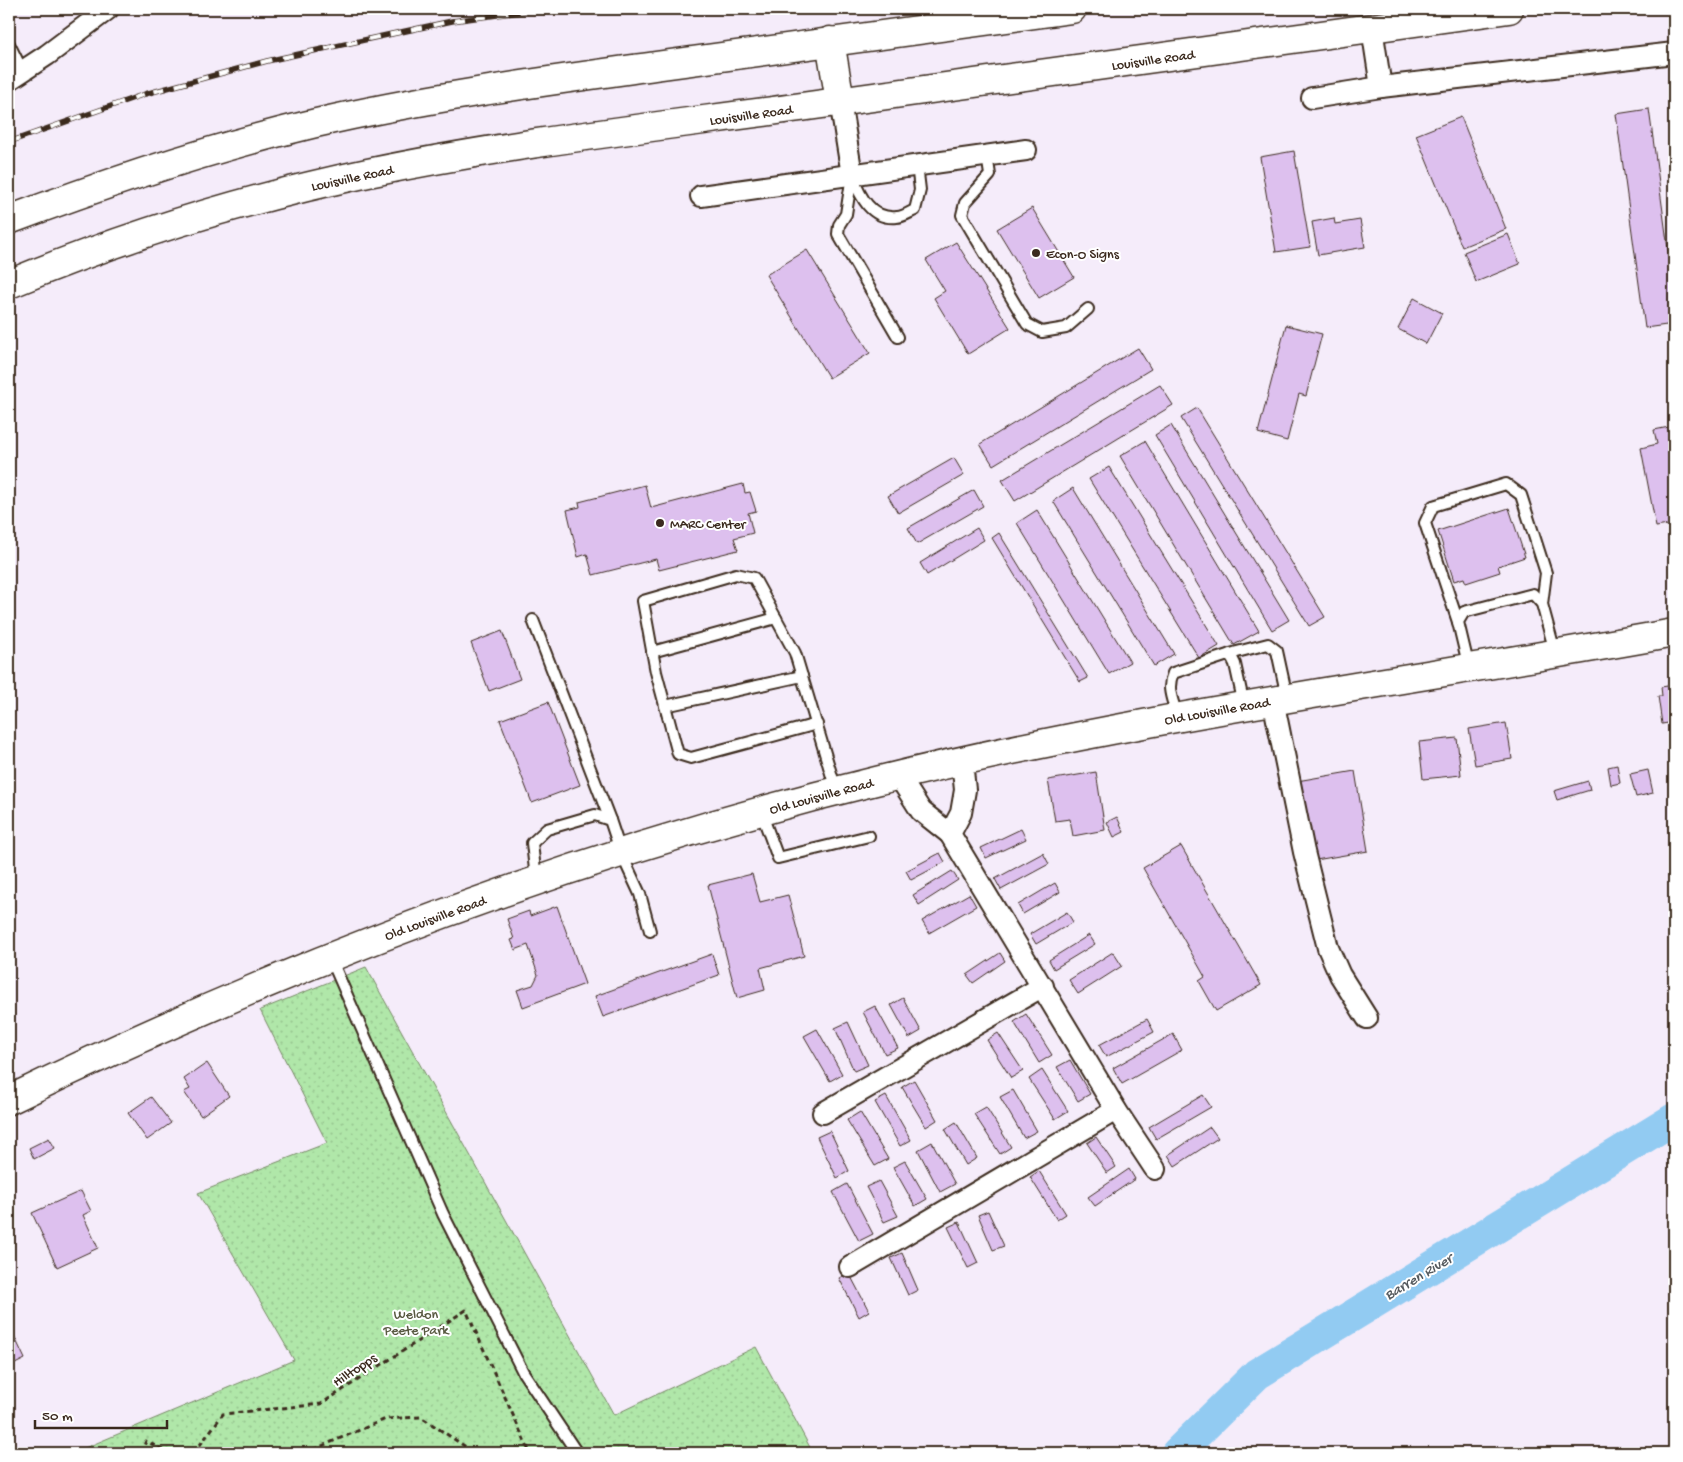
<svg xmlns="http://www.w3.org/2000/svg" width="1683" height="1462" font-family="'Gochi Hand',sans-serif">
<style>
.park{fill:url(#park-dots);stroke:#768864}
.lines{fill:none;stroke-linecap:round;stroke-linejoin:round}
.river{stroke:#92cbf2;stroke-width:32}
.building{fill:#ddc0ee;stroke:#3b2a1e}
.lane-casing{stroke:#3b2a1e;stroke-width:14}
.street-casing{stroke:#3b2a1e;stroke-width:24}
.secondary-casing{stroke:#3b2a1e;stroke-width:31}
.primary-casing{stroke:#3b2a1e;stroke-width:31}
.path{stroke:#3b2a1e;stroke-width:3;stroke-dasharray:5 4;stroke-linecap:butt}
.lane{stroke:#fff;stroke-width:10}
.street{stroke:#fff;stroke-width:20}
.secondary{stroke:#fff;stroke-width:28}
.primary{stroke:#fff;stroke-width:28}
.rail-casing{stroke:#3b2a1e;stroke-width:5.5}
.rail{stroke:#fff;stroke-width:4;stroke-dasharray:11;stroke-linecap:butt}
.poi-dot{fill:#3b2a1e;stroke:#fff;stroke-width:2}
.labels{text-anchor:middle;stroke-width:4;stroke-linejoin:round;paint-order:stroke}
.street-label{font-size:14px;fill:#3b2a1e;stroke:#fff}
.poi-label{font-size:14px;fill:#3b2a1e;stroke:#fff;text-anchor:start}
.park-label{font-size:14px;fill:#585941;stroke:#fff}
.water-label{font-size:15px;font-style:italic;fill:#555a5e;stroke:#fff}
</style>
<defs>
<pattern id="park-dots" width="8" height="8" patternUnits="userSpaceOnUse" patternTransform="scale(1.25)"><rect width="8" height="8" fill="#b0e7a9"/><path d="M2 2h.1M6 6h.1" fill="none" stroke="#98c691" stroke-width="1.8" stroke-linecap="round"/></pattern>
</defs>
<rect width="100%" height="100%" fill="#f5ecfa"/>
<filter id="ink" filterUnits="userSpaceOnUse"><feTurbulence type="fractalNoise" baseFrequency=".02" numOctaves="2"/><feDisplacementMap in="SourceGraphic" scale="10" xChannelSelector="R" yChannelSelector="G"/><feConvolveMatrix kernelMatrix="1 2 1 2 8 2 1 2 1" color-interpolation-filters="sRGB"/></filter>
<g filter="url(#ink)">
<path class="park" d="M 366,967 L 614,1415 L 756,1347 L 813,1453 L 73,1453 L 294,1360 L 198,1193 L 327,1143 L 260,1010 Z"/>
<g class="lines">
<path class="river" d="M 1177,1453 L 1257,1374 L 1674,1119"/>
</g>
<g class="building">
<path d="M 1649,109 L 1674,293 L 1674,324 L 1645,328 L 1616,114 Z"/>
<path d="M 1461,117 L 1506,229 L 1462,247 L 1416,135 Z"/>
<path d="M 1294,151 L 1310,247 L 1276,252 L 1260,157 Z"/>
<path d="M 1032,208 L 1074,277 L 1039,298 L 997,229 Z"/>
<path d="M 1334,218 L 1335,224 L 1360,220 L 1365,247 L 1318,255 L 1312,222 Z"/>
<path d="M 1508,234 L 1520,264 L 1476,282 L 1464,252 Z"/>
<path d="M 956,242 L 1010,328 L 968,354 L 934,298 L 945,291 L 926,260 Z"/>
<path d="M 807,250 L 870,353 L 829,378 L 766,275 Z"/>
<path d="M 1414,298 L 1442,313 L 1426,344 L 1398,329 Z"/>
<path d="M 1286,325 L 1322,334 L 1306,396 L 1299,394 L 1287,441 L 1258,433 Z"/>
<path d="M 1138,348 L 1151,369 L 993,465 L 980,444 Z"/>
<path d="M 1160,385 L 1173,405 L 1015,501 L 1002,480 Z"/>
<path d="M 1197,408 L 1325,617 L 1309,626 L 1181,418 Z"/>
<path d="M 1171,425 L 1289,620 L 1272,630 L 1155,435 Z"/>
<path d="M 1674,426 L 1674,524 L 1656,527 L 1641,448 L 1657,444 L 1654,430 Z"/>
<path d="M 1145,441 L 1259,631 L 1234,645 L 1120,456 Z"/>
<path d="M 954,458 L 964,475 L 898,513 L 888,496 Z"/>
<path d="M 1109,467 L 1219,646 L 1199,658 L 1089,479 Z"/>
<path d="M 743,484 L 745,493 L 750,492 L 756,511 L 748,513 L 753,533 L 734,538 L 738,550 L 659,570 L 656,559 L 593,575 L 587,554 L 578,557 L 567,510 L 580,507 L 579,502 L 645,485 L 651,508 Z"/>
<path d="M 1073,488 L 1174,654 L 1154,666 L 1053,501 Z"/>
<path d="M 974,490 L 983,506 L 917,544 L 908,528 Z"/>
<path d="M 1509,508 L 1525,557 L 1498,566 L 1500,572 L 1466,583 L 1464,578 L 1454,581 L 1438,531 Z"/>
<path d="M 1037,510 L 1130,662 L 1109,674 L 1017,523 Z"/>
<path d="M 977,528 L 984,540 L 927,575 L 920,563 Z"/>
<path d="M 999,533 L 1088,678 L 1080,682 L 992,538 Z"/>
<path d="M 502,631 L 520,679 L 489,691 L 471,643 Z"/>
<path d="M 1674,685 L 1674,722 L 1662,724 L 1658,696 L 1662,696 L 1661,687 Z"/>
<path d="M 548,702 L 580,785 L 532,803 L 500,720 Z"/>
<path d="M 1506,723 L 1512,759 L 1475,765 L 1469,729 Z"/>
<path d="M 1457,738 L 1461,775 L 1423,779 L 1419,742 Z"/>
<path d="M 1617,765 L 1620,783 L 1611,785 L 1608,767 Z"/>
<path d="M 1648,770 L 1653,793 L 1636,797 L 1630,774 Z"/>
<path d="M 1355,771 L 1368,851 L 1310,861 L 1297,781 Z"/>
<path d="M 1096,772 L 1105,830 L 1073,836 L 1070,819 L 1055,821 L 1048,780 Z"/>
<path d="M 1588,781 L 1590,790 L 1557,800 L 1554,791 Z"/>
<path d="M 1117,817 L 1124,832 L 1114,837 L 1107,822 Z"/>
<path d="M 1021,829 L 1026,839 L 986,858 L 981,848 Z"/>
<path d="M 1181,846 L 1261,985 L 1216,1011 L 1199,981 L 1205,977 L 1143,868 Z"/>
<path d="M 940,853 L 945,862 L 911,880 L 906,871 Z"/>
<path d="M 1043,853 L 1049,864 L 1001,890 L 995,879 Z"/>
<path d="M 952,871 L 958,880 L 919,905 L 913,895 Z"/>
<path d="M 752,874 L 760,902 L 788,895 L 804,956 L 760,968 L 765,990 L 737,998 L 708,885 Z"/>
<path d="M 1055,883 L 1060,892 L 1023,914 L 1018,905 Z"/>
<path d="M 969,894 L 976,906 L 929,933 L 922,921 Z"/>
<path d="M 557,906 L 585,984 L 523,1007 L 517,990 L 533,985 L 538,975 L 528,945 L 515,950 L 511,940 L 514,939 L 507,919 L 529,911 L 530,916 Z"/>
<path d="M 1067,912 L 1073,922 L 1036,944 L 1030,934 Z"/>
<path d="M 1089,935 L 1095,944 L 1054,969 L 1049,960 Z"/>
<path d="M 1113,952 L 1122,966 L 1078,994 L 1069,980 Z"/>
<path d="M 1000,953 L 1005,961 L 973,983 L 967,975 Z"/>
<path d="M 712,954 L 719,975 L 603,1017 L 595,996 Z"/>
<path d="M 903,998 L 921,1031 L 909,1038 L 891,1005 Z"/>
<path d="M 875,1006 L 898,1048 L 885,1054 L 863,1012 Z"/>
<path d="M 1026,1014 L 1052,1055 L 1039,1063 L 1014,1022 Z"/>
<path d="M 1147,1019 L 1154,1032 L 1106,1057 L 1099,1045 Z"/>
<path d="M 848,1022 L 868,1065 L 854,1071 L 835,1028 Z"/>
<path d="M 817,1029 L 842,1074 L 830,1081 L 804,1036 Z"/>
<path d="M 998,1033 L 1023,1071 L 1011,1078 L 987,1040 Z"/>
<path d="M 1173,1034 L 1182,1050 L 1122,1084 L 1113,1068 Z"/>
<path d="M 1070,1060 L 1090,1094 L 1078,1101 L 1057,1067 Z"/>
<path d="M 207,1063 L 229,1096 L 201,1116 L 184,1092 L 190,1089 L 184,1079 Z"/>
<path d="M 1042,1070 L 1068,1111 L 1055,1119 L 1029,1079 Z"/>
<path d="M 914,1080 L 937,1120 L 926,1127 L 902,1087 Z"/>
<path d="M 1013,1090 L 1037,1131 L 1024,1138 L 1000,1097 Z"/>
<path d="M 1203,1095 L 1211,1107 L 1156,1139 L 1149,1127 Z"/>
<path d="M 886,1096 L 911,1140 L 900,1146 L 875,1102 Z"/>
<path d="M 151,1097 L 171,1123 L 147,1140 L 128,1113 Z"/>
<path d="M 986,1107 L 1011,1147 L 1000,1154 L 974,1114 Z"/>
<path d="M 860,1112 L 888,1159 L 875,1166 L 847,1120 Z"/>
<path d="M 956,1122 L 977,1158 L 966,1165 L 945,1129 Z"/>
<path d="M 1210,1127 L 1218,1138 L 1175,1166 L 1168,1155 Z"/>
<path d="M 830,1131 L 849,1171 L 837,1178 L 817,1137 Z"/>
<path d="M 1096,1137 L 1116,1167 L 1107,1173 L 1087,1143 Z"/>
<path d="M 49,1138 L 55,1148 L 34,1159 L 29,1148 Z"/>
<path d="M 932,1142 L 955,1184 L 940,1192 L 918,1150 Z"/>
<path d="M 905,1161 L 927,1199 L 915,1206 L 893,1167 Z"/>
<path d="M 1129,1169 L 1135,1179 L 1095,1206 L 1088,1197 Z"/>
<path d="M 1039,1171 L 1066,1214 L 1057,1220 L 1030,1177 Z"/>
<path d="M 879,1181 L 898,1216 L 884,1222 L 866,1187 Z"/>
<path d="M 847,1184 L 873,1234 L 859,1241 L 833,1192 Z"/>
<path d="M 81,1191 L 91,1211 L 83,1215 L 98,1248 L 57,1267 L 32,1213 Z"/>
<path d="M 988,1211 L 1004,1246 L 993,1250 L 978,1215 Z"/>
<path d="M 959,1222 L 978,1263 L 968,1268 L 948,1227 Z"/>
<path d="M 902,1253 L 918,1290 L 908,1295 L 891,1258 Z"/>
<path d="M 849,1273 L 869,1311 L 859,1317 L 839,1278 Z"/>
<path d="M 9,1325 L 25,1359 L 9,1367 Z"/>
</g>
<g class="lines">
<g class="lane-casing">
<g id="lane">
<path d="M 9,44 L 23,72"/>
<path d="M 987,155 L 990,175 L 965,203 L 962,215 L 1027,324 L 1042,332 L 1066,328 L 1088,309"/>
<path d="M 852,175 L 846,214 L 839,225 L 838,234 L 898,337"/>
<path d="M 852,176 C 860,196 871,220 897,217 C 903,217 910,212 915,210 L 920,190 L 917,165"/>
<path d="M 533,620 L 610,820"/>
<path d="M 1458,622 L 1425,523 L 1433,506 L 1506,484 L 1521,495 L 1546,573 L 1542,604"/>
<path d="M 652,652 L 776,618"/>
<path d="M 1230,654 L 1235,664 L 1244,705"/>
<path d="M 1469,668 L 1458,622 L 1464,612 L 1533,594 L 1542,604 L 1555,652"/>
<path d="M 665,706 L 802,676"/>
<path d="M 1177,716 C 1173,700 1166,689 1173,673 L 1237,652 L 1268,644 L 1277,651 L 1287,697"/>
<path d="M 817,724 L 691,758 L 678,754 L 656,672 L 643,601 L 736,574 L 754,578 L 795,653 L 836,790"/>
<path d="M 761,812 L 778,858 L 869,836"/>
<path d="M 536,879 L 532,843 L 547,829 L 595,815 L 610,820 L 621,853 L 640,894 L 650,931"/>
<path d="M 331,959 L 443,1214 L 523,1372 L 577,1453"/>
</g>
</g>
<g class="street-casing">
<g id="street">
<path d="M 1372,28 L 1381,87"/>
<path d="M 9,80 L 47,55 L 108,9"/>
<path d="M 1312,98 L 1381,87 L 1674,53"/>
<path d="M 840,101 L 852,175"/>
<path d="M 701,196 L 1026,150"/>
<path d="M 1273,700 L 1304,852 L 1328,948 L 1340,975 L 1367,1018"/>
<path d="M 962,761 L 965,790 L 961,813 L 950,834 L 1116,1110 L 1155,1169"/>
<path d="M 898,775 L 921,811 L 950,834"/>
<path d="M 823,1113 L 1043,986"/>
<path d="M 850,1267 L 1116,1110"/>
</g>
</g>
<g class="secondary-casing">
<path id="secondary" d="M 9,1100 C 286,965 576,854 876,781 C 1139,716 1408,681 1674,633"/>
</g>
<g class="primary-casing">
<g id="primary">
<path d="M 830,41 L 840,101"/>
<path d="M 9,220 C 109,182 211,148 316,123 C 428,97 541,82 655,66 C 794,46 933,27 1072,9"/>
<path d="M 9,284 C 125,236 245,199 368,173 C 511,143 656,127 801,107 C 1037,74 1273,42 1509,9"/>
</g>
</g>
<g class="path">
<path d="M 141,1453 L 146,1441 L 168,1453"/>
<path d="M 194,1453 L 223,1414 L 321,1404 L 466,1310 L 530,1453"/>
<path d="M 305,1453 L 386,1419 L 421,1417 L 475,1453"/>
</g>
<use href="#lane" class="lane"/>
<use href="#street" class="street"/>
<use href="#secondary" class="secondary"/>
<use href="#primary" class="primary"/>
<g class="rail-casing">
<path id="rail" d="M 9,142 L 145,94 L 267,61 L 452,21 L 543,9"/>
</g>
<use href="#rail" class="rail"/>
</g>
</g>
<g class="poi-dot">
<circle cx="1036" cy="253" r="5"/>
<circle cx="660" cy="523" r="5"/>
</g>
<g class="labels">
<g class="street-label">
<text transform="translate(1153 59) rotate(-8)" y="5">Louisville Road</text>
<text transform="translate(751 114) rotate(-8)" y="5">Louisville Road</text>
<text transform="translate(352 177) rotate(-12)" y="5">Louisville Road</text>
<text transform="translate(1217 710) rotate(-10)" y="5">Old Louisville Road</text>
<text transform="translate(821 795) rotate(-15)" y="5">Old Louisville Road</text>
<text transform="translate(435 917) rotate(-20)" y="5">Old Louisville Road</text>
<text transform="translate(354 1369) rotate(-33)" y="5">Hilltopps</text>
</g>
<g class="poi-label">
<text x="1046" y="258">Econ-O Signs</text>
<text x="670" y="528">MARC Center</text>
</g>
<g class="park-label">
<text x="416" y="1318">Weldon<tspan x="416" dy="16">Peete Park</tspan></text>
</g>
<g class="water-label">
<text transform="translate(1418 1276) rotate(-31)" y="5">Barren River</text>
</g>
</g>
<rect width="1683" height="1462" fill="none" stroke="#fff" stroke-width="30"/>
<rect x="15" y="15" width="1653" height="1432" fill="none" stroke="#3b2a1e" stroke-width="2" filter="url(#ink)"/>
<path d="M35 1420v8h132v-8" fill="none" stroke="#3b2a1e" stroke-width="2.5"/>
<text x="42" y="1420" font-size="15" fill="#3b2a1e" stroke="#ffffff" stroke-width="4" paint-order="stroke">50 m</text>
</svg>
